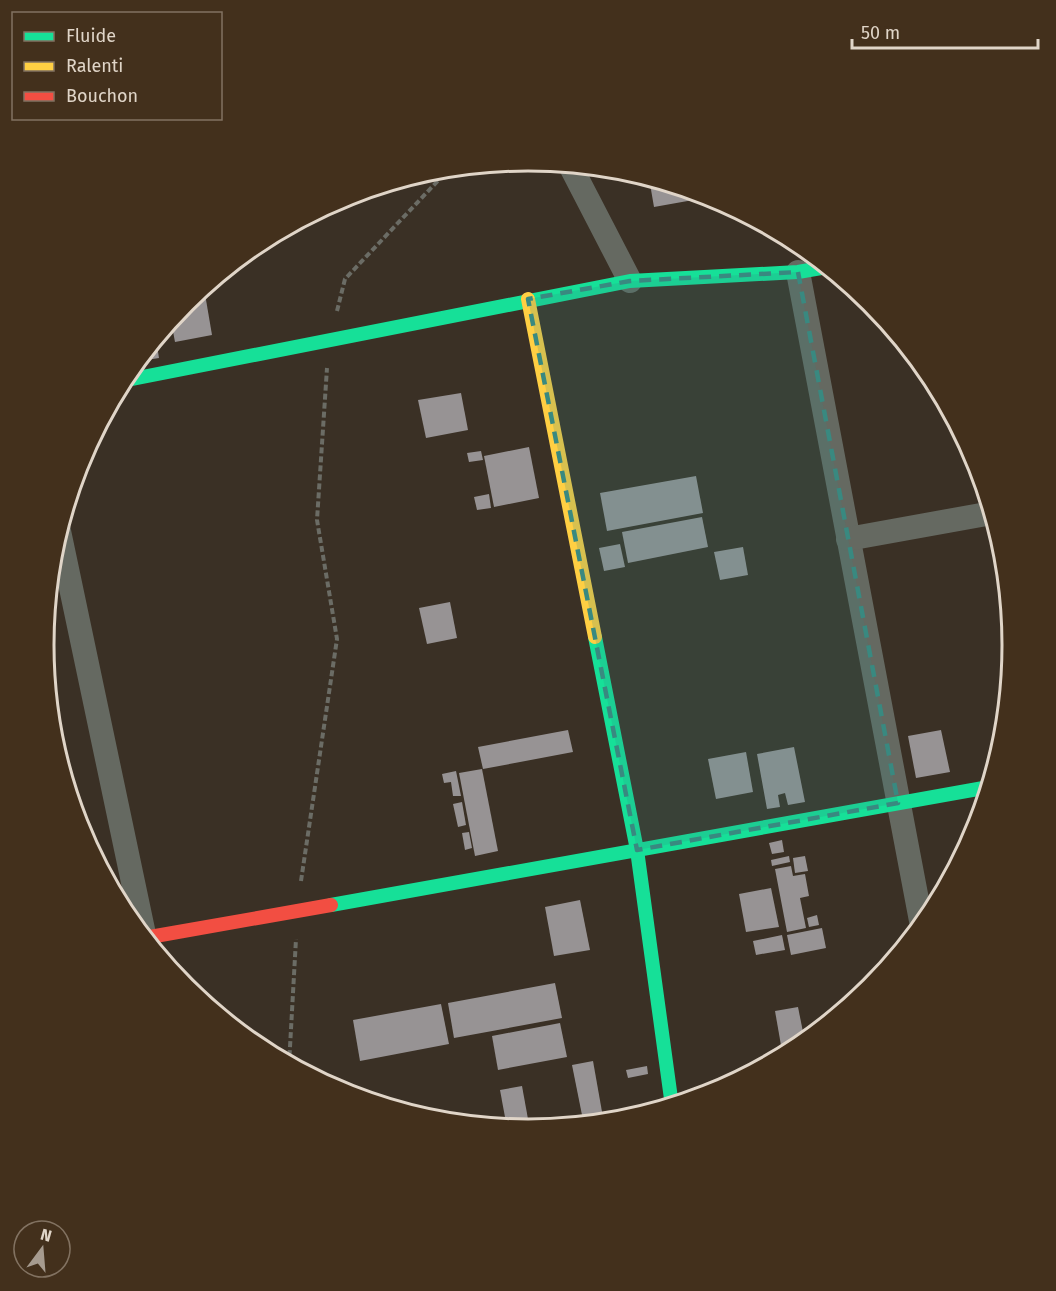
<svg xmlns="http://www.w3.org/2000/svg" width="1056" height="1291" font-family="'Fira Sans',sans-serif">
<style>
.building{fill:#979394}
.lines{fill:none;stroke-linecap:round;stroke-linejoin:round}
.path{stroke:#6b6c65;stroke-width:4;stroke-dasharray:6 3;stroke-linecap:butt}
.street{stroke:#656961;stroke-width:24}
.fast{stroke:#16e098;stroke-width:14}
.slow{stroke:#ffcf43;stroke-width:14}
.jam{stroke:#f24e42;stroke-width:14}
.marked{fill:#398980;fill-opacity:0.2;stroke:#398980;stroke-width:4.5;stroke-dasharray:12 8;stroke-linejoin:round}
.rim{fill:none;stroke:#e0d5c8;stroke-width:3}
</style>
<rect width="100%" height="100%" fill="#3a3025"/>
<g class="building">
<path d="M 649,178 L 681,188 L 710,197 L 654,207 Z"/>
<path d="M 270,237 L 272,247 L 249,251 L 259,242 Z"/>
<path d="M 204,288 L 212,335 L 175,342 L 171,321 L 186,303 Z"/>
<path d="M 156,339 L 159,358 L 140,361 L 140,359 Z"/>
<path d="M 461,393 L 468,430 L 426,438 L 418,400 Z"/>
<path d="M 529,447 L 539,498 L 494,507 L 484,456 Z"/>
<path d="M 481,451 L 483,460 L 469,462 L 467,453 Z"/>
<path d="M 696,476 L 703,513 L 607,531 L 600,493 Z"/>
<path d="M 489,494 L 491,508 L 477,510 L 474,497 Z"/>
<path d="M 702,517 L 708,547 L 628,563 L 622,532 Z"/>
<path d="M 620,544 L 625,567 L 604,571 L 599,548 Z"/>
<path d="M 743,547 L 748,575 L 720,580 L 714,552 Z"/>
<path d="M 450,602 L 457,638 L 427,644 L 419,608 Z"/>
<path d="M 568,730 L 573,752 L 483,769 L 478,747 Z"/>
<path d="M 941,730 L 950,772 L 916,778 L 908,736 Z"/>
<path d="M 794,747 L 805,802 L 788,805 L 785,793 L 778,795 L 780,807 L 767,809 L 757,754 Z"/>
<path d="M 746,752 L 753,792 L 716,799 L 708,759 Z"/>
<path d="M 482,769 L 498,851 L 475,856 L 459,773 Z"/>
<path d="M 456,771 L 461,796 L 453,796 L 451,782 L 444,783 L 442,774 Z"/>
<path d="M 462,802 L 466,825 L 458,827 L 453,804 Z"/>
<path d="M 469,832 L 472,848 L 465,850 L 462,833 Z"/>
<path d="M 782,840 L 784,852 L 772,854 L 769,843 Z"/>
<path d="M 789,856 L 790,862 L 772,866 L 771,860 Z"/>
<path d="M 805,856 L 808,871 L 795,873 L 793,858 Z"/>
<path d="M 791,866 L 793,876 L 805,874 L 809,896 L 800,898 L 806,928 L 787,932 L 775,869 Z"/>
<path d="M 771,888 L 779,927 L 746,932 L 739,894 Z"/>
<path d="M 580,900 L 590,950 L 554,956 L 545,907 Z"/>
<path d="M 817,915 L 819,925 L 809,927 L 807,918 Z"/>
<path d="M 822,928 L 826,948 L 791,955 L 787,935 Z"/>
<path d="M 782,935 L 785,950 L 756,955 L 753,941 Z"/>
<path d="M 555,983 L 562,1018 L 454,1038 L 448,1003 Z"/>
<path d="M 441,1004 L 449,1044 L 360,1061 L 353,1020 Z"/>
<path d="M 798,1007 L 805,1042 L 797,1048 L 782,1051 L 775,1011 Z"/>
<path d="M 560,1023 L 567,1057 L 498,1070 L 492,1036 Z"/>
<path d="M 593,1061 L 604,1123 L 584,1125 L 572,1065 Z"/>
<path d="M 647,1066 L 648,1074 L 628,1078 L 626,1070 Z"/>
<path d="M 522,1086 L 530,1130 L 507,1128 L 500,1090 Z"/>
</g>
<g class="lines">
<g class="path">
<path d="M 337,311 L 345,279 L 449,169"/>
<path d="M 301,881 L 337,639 L 317,520 L 327,368"/>
<path d="M 289,1065 L 296,939"/>
</g>
<g class="street">
<path d="M 570,165 L 630,281"/>
<path d="M 798,272 L 922,926"/>
<path d="M 59,531 L 145,939"/>
<path d="M 848,539 L 992,513"/>
</g>
<g class="fast">
<path d="M 122,381 L 630,281 L 798,272 L 827,267"/>
<path d="M 595,637 L 637,850 L 672,1106"/>
<path d="M 331,905 L 989,787"/>
</g>
<path class="slow" d="M 528,299 L 595,637"/>
<path class="jam" d="M 144,938 L 331,905"/>
</g>
<path class="marked" d="M 798,272 L 898,803 L 637,850 L 528,299 L 630,281 Z"/>
<path d="M0 0H1056V1291H0ZM54 645a474 474 0 1 1 948 0a474 474 0 1 1-948 0Z" fill="#43301c" fill-rule="evenodd"/>
<path class="rim" d="M54 645a474 474 0 1 1 948 0a474 474 0 1 1-948 0Z"/>
<rect x="12" y="12" width="210" height="108" fill="#43301c" stroke="#827261" stroke-width="1.5"/>
<rect x="24" y="32" width="30" height="9" fill="#16e098" stroke="#827261" stroke-width="1.5"/>
<text x="66" y="42" font-size="18" fill="#e0d5c8">Fluide</text>
<rect x="24" y="62" width="30" height="9" fill="#ffcf43" stroke="#827261" stroke-width="1.5"/>
<text x="66" y="72" font-size="18" fill="#e0d5c8">Ralenti</text>
<rect x="24" y="92" width="30" height="9" fill="#f24e42" stroke="#827261" stroke-width="1.5"/>
<text x="66" y="102" font-size="18" fill="#e0d5c8">Bouchon</text>
<g transform="translate(42 1249) rotate(16)"><circle r="28" fill="#43301c" stroke="#827261" stroke-width="1.5"/>
<path d="M0-4.5L10 22L0 15L-10 22Z" fill="#a69b8f"/>
<text y="-9" font-size="16" font-weight="bold" text-anchor="middle" fill="#e0d5c8">N</text>
</g>
<path d="M852 39v9h186v-9" fill="none" stroke="#e0d5c8" stroke-width="3"/>
<text x="861" y="39" font-size="18" fill="#e0d5c8" stroke="#43301c" stroke-width="4.5" paint-order="stroke">50 m</text>
</svg>
